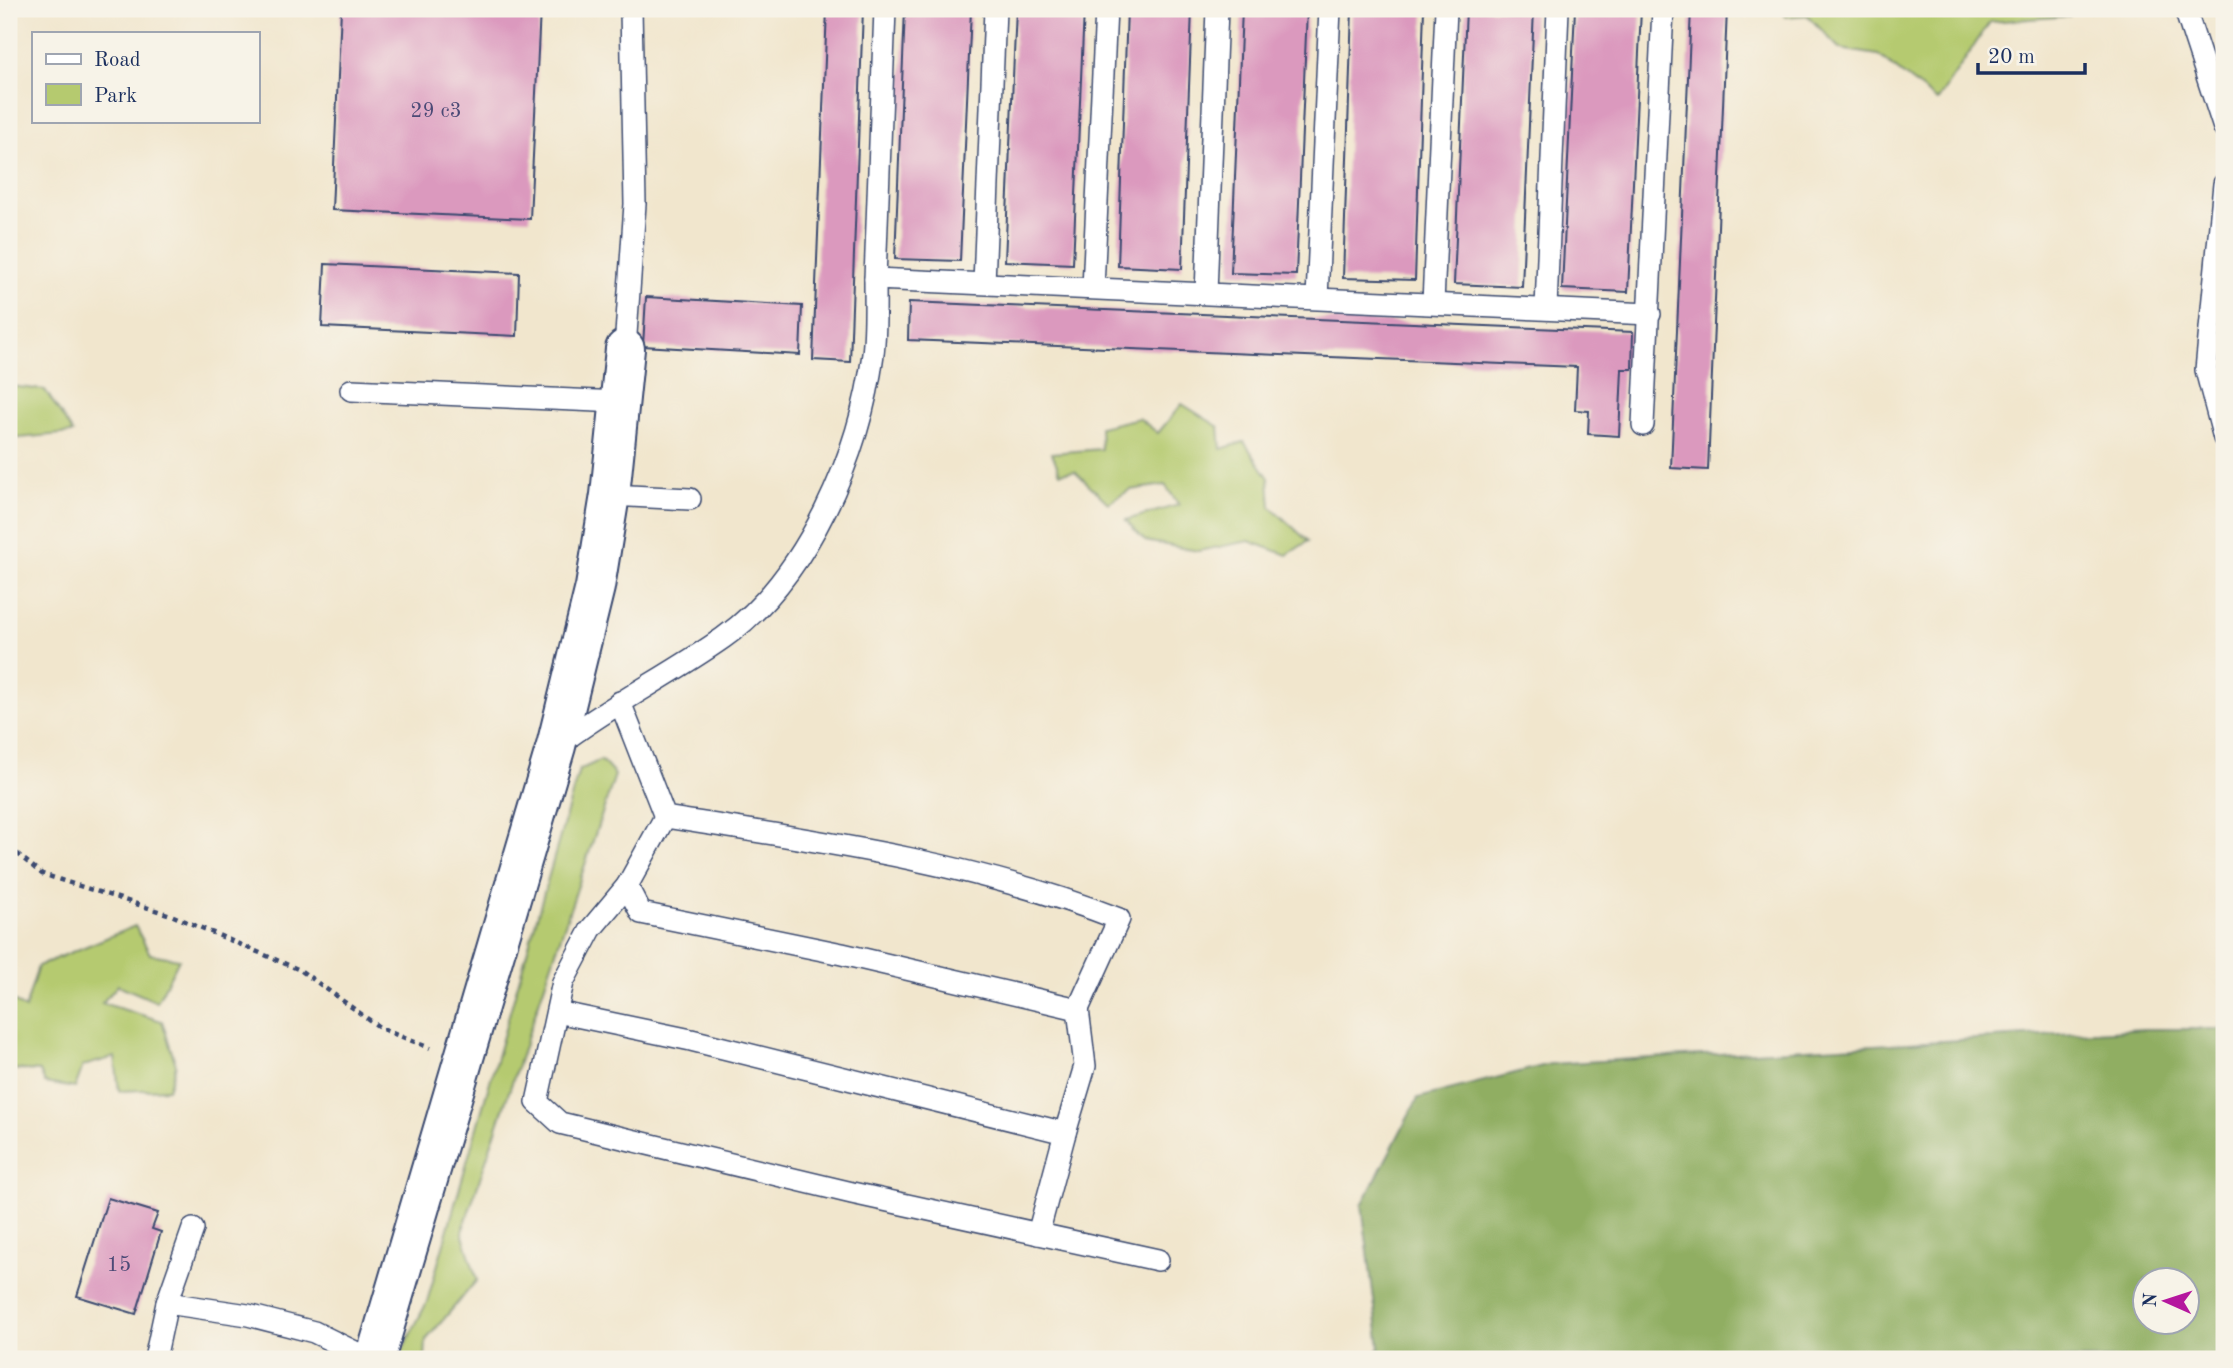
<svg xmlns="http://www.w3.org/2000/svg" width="2233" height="1368" font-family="'Old Standard TT',serif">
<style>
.green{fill:#b5ca6f;stroke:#687c66;stroke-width:2}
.forest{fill:#90ae62;stroke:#566e60;stroke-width:2;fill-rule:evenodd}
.building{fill:#db99be}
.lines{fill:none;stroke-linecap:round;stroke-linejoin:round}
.service-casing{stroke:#3b4a6f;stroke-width:24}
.minor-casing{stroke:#3b4a6f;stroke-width:42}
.path{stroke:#3b4a6f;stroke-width:4.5;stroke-dasharray:5 5;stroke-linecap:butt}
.service{stroke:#fff;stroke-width:21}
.minor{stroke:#fff;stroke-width:38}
.labels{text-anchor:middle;stroke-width:6;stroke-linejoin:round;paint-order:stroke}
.number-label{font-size:21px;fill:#4b4a76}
</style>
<rect width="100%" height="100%" fill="#f7f3e8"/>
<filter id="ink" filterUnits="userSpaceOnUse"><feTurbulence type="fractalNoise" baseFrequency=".0143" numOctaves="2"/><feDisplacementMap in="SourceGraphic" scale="14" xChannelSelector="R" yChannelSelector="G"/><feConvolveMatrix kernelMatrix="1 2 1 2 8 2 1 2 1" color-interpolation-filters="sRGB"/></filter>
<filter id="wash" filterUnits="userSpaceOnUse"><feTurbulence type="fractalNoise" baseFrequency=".00686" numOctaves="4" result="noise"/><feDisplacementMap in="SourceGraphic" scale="28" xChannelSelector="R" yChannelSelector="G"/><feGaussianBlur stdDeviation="1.57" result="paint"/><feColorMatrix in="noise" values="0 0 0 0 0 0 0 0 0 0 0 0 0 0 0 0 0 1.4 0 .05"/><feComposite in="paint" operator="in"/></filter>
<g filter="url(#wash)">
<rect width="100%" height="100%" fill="#f1e6cd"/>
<g class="green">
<path d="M 1783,9 L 2070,9 L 2069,16 L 1990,22 L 1937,101 L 1878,55 L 1840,49 L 1807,15 L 1785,17 Z"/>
<path d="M 9,386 L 45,390 L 73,433 L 9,439 Z"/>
<path d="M 1182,404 L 1219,427 L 1221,449 L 1244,442 L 1269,478 L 1271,507 L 1308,541 L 1287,555 L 1249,541 L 1198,551 L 1145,541 L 1126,520 L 1179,505 L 1165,485 L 1130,490 L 1108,503 L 1075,471 L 1060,473 L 1052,453 L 1101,449 L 1100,427 L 1139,418 L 1158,433 Z"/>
<path d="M 601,760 L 615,775 L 462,1232 L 477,1280 L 426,1340 L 425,1359 L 398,1359 L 427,1302 L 579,770 Z"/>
<path d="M 135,926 L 150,954 L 179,959 L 157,1002 L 118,985 L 102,1003 L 162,1021 L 176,1065 L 168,1089 L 119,1091 L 115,1057 L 83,1066 L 75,1088 L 45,1083 L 40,1071 L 9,1069 L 9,997 L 25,1009 L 38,966 Z"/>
</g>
<path class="forest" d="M 2145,1029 L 2224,1029 L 2224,1359 L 1371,1359 L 1380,1348 L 1362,1205 L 1418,1098 L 1550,1064 ZM 2146,1280 L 2188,1280 L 2188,1322 L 2146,1322 Z"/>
<g id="blocks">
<g class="building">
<path d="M 341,9 L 540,9 L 530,219 L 332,210 Z"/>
<path d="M 827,9 L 863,9 L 850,362 L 813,360 Z"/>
<path d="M 905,9 L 971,9 L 960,261 L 895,259 Z"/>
<path d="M 1016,9 L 1084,9 L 1073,264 L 1005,261 Z"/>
<path d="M 1127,9 L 1192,9 L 1182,269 L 1118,266 Z"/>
<path d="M 1242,9 L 1307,9 L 1296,275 L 1231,273 Z"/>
<path d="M 1352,9 L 1424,9 L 1415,280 L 1343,278 Z"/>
<path d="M 1466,9 L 1534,9 L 1522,287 L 1454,284 Z"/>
<path d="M 1575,9 L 1641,9 L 1628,292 L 1562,289 Z"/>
<path d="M 1691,9 L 1727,9 L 1708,470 L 1671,468 Z"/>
<path d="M 325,264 L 519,273 L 517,336 L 322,327 Z"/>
<path d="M 646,297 L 802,306 L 800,355 L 643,346 Z"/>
<path d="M 909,302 L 1633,332 L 1632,369 L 1622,369 L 1619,436 L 1588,434 L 1589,411 L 1575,410 L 1577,367 L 908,340 Z"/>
<path d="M 108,1198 L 158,1213 L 152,1229 L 161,1232 L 136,1314 L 77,1296 Z"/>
</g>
</g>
</g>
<g filter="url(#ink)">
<use href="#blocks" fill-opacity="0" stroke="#3b4a6f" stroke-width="2"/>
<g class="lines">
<g class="service-casing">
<g id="service">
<path d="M 2185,9 L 2224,128"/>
<path d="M 2224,184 L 2206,370 L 2224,438"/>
<path d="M 875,279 L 885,9"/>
<path d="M 984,283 L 995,9"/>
<path d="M 1093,288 L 1106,9"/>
<path d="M 1206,293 L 1217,9"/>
<path d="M 1317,298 L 1330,9"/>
<path d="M 1433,303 L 1446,9"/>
<path d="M 1546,308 L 1558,9"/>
<path d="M 625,349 L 635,204 L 631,9"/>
<path d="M 351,390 L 620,402"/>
<path d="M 1643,425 L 1663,9"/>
<path d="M 610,495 L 690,499"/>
<path d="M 620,702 L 665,817 C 819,841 973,862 1119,919 L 1078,1009 L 842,954 L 641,913 L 627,886 L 591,929 L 563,982 L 537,1102 L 560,1123 L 852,1193 L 1158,1260"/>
<path d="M 558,745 C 610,705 669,676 723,638 C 807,579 861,452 873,354 C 876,329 875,304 875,279 L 1650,314"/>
<path d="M 627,886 L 665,817"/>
<path d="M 557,1012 L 691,1040 L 1065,1133 L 1085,1066 L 1078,1009"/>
<path d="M 1038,1234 L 1065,1133"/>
<path d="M 167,1303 L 248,1315 L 314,1332 L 369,1359"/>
<path d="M 155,1359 L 167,1303 L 193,1229"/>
</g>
</g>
<g class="minor-casing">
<path id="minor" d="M 375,1359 L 556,746 L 595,587 L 610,495 L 625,349"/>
</g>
<path class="path" d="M 9,847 L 42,874 L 171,915 L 300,970 L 382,1029 L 430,1048"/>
<use href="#service" class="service"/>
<use href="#minor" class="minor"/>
</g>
</g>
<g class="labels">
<g class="number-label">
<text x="436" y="117">29 с3</text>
<text x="119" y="1271">15</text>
</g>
</g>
<rect width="2233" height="1368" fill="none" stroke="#f7f3e8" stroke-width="35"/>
<rect x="32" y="32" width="228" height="91" fill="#f7f3e8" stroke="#9fa5b1" stroke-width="2"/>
<rect x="46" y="54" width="35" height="10" fill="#ffffff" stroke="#9fa5b1" stroke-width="2"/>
<text x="94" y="66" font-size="21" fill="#1b2f5e">Road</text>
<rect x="46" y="84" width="35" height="21" fill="#b5ca6f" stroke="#9fa5b1" stroke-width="2"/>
<text x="94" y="102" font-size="21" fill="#1b2f5e">Park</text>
<g transform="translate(2166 1301) rotate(273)"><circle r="33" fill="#f7f3e8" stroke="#9fa5b1" stroke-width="2"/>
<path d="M0-5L12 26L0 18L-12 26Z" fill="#b5179e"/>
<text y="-10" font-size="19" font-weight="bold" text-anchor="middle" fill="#1b2f5e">N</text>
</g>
<path d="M1978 63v10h107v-10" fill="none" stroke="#1b2f5e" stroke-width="3.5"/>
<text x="1988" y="63" font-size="21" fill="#1b2f5e" stroke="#f7f3e8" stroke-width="5" paint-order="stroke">20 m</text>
</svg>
